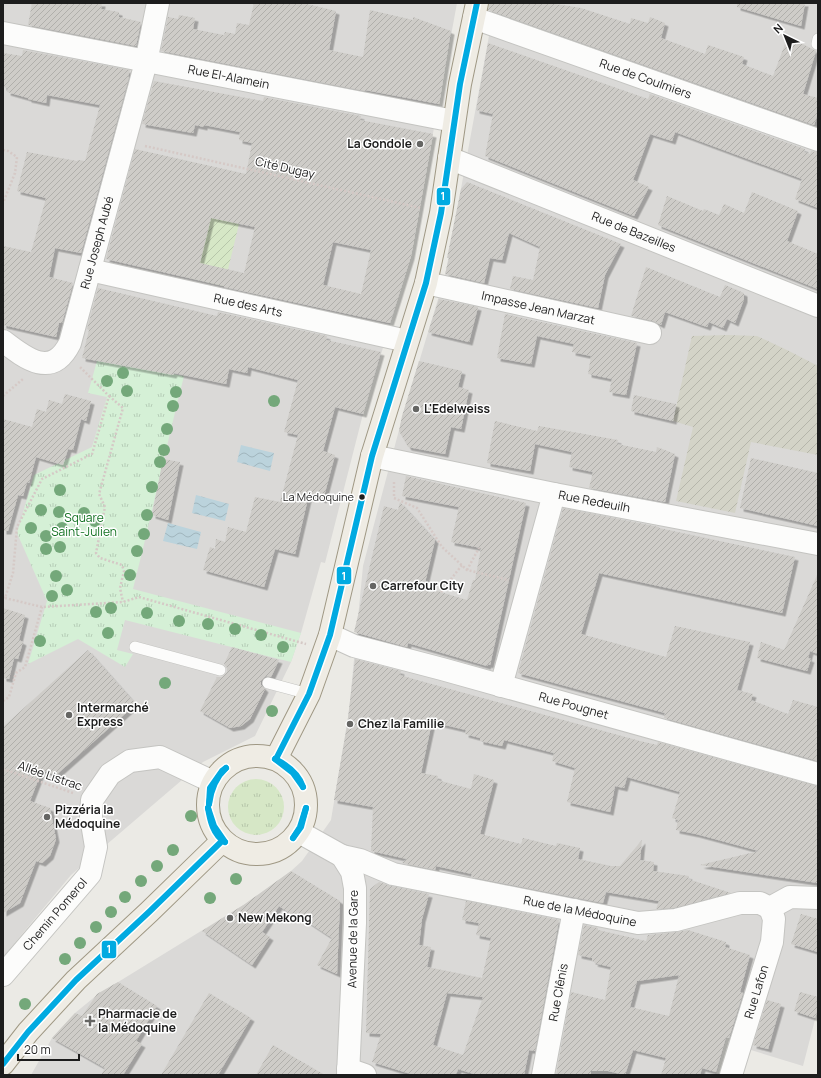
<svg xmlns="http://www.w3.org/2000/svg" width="821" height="1078" font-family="Manrope,sans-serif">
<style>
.residential{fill:#dad9d7}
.construction{fill:url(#construction-furrows)}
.grass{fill:url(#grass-tufts)}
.park{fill:url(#park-tufts)}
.garden{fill:url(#garden-furrows)}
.water{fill:url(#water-waves)}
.building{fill:url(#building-hatch);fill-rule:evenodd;filter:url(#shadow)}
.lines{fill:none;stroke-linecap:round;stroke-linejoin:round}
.service-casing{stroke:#c4c4c1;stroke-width:12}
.minor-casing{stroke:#c4c4c1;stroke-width:24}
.tertiary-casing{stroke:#c4c4c1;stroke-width:24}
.primary-casing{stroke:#9f9884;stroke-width:24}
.path{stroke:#d5c9c6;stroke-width:2.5;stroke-dasharray:2 2;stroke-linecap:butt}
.service{stroke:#fcfcfb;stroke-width:11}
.minor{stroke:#fcfcfb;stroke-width:22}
.tertiary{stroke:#fcfcfb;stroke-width:22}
.primary{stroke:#efece4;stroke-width:22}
.bus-1-casing{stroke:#fff;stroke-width:9}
.bus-1{stroke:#01aae1;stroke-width:6}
.tree{fill:#74a87a}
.poi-dot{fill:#656563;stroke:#fff;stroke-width:1.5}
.bus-dot{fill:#1d1d1d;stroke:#fff;stroke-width:1.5}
.labels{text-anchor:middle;stroke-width:3;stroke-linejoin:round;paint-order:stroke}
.bus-label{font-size:11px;fill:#1d1d1d;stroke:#fff;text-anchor:end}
.street-label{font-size:12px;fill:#1d1d1d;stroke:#fff}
.poi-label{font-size:12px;font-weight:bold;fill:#1d1d1d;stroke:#fff;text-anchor:start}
.park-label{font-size:12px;fill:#137222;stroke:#fff}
.line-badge{stroke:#fff;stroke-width:1.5}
.badge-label{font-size:11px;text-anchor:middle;font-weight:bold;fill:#fff}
</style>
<defs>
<pattern id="construction-furrows" width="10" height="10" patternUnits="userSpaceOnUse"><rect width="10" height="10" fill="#d3d3c7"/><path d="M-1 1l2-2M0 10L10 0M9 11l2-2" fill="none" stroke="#b5b5aa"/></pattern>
<pattern id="grass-tufts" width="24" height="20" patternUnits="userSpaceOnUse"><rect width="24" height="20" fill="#d6e7c6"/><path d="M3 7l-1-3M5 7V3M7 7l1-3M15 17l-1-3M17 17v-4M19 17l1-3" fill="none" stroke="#b7c6aa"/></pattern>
<pattern id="park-tufts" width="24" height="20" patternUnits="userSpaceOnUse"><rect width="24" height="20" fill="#d5f0d6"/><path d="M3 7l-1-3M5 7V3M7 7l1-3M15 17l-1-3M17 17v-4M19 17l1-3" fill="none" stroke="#b6cdb7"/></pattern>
<pattern id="garden-furrows" width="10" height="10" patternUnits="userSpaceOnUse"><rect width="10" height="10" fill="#d6e7c6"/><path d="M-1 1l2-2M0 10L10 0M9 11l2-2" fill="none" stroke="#b7c6aa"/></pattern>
<pattern id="water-waves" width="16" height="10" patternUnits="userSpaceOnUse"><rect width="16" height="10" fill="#bbd3dc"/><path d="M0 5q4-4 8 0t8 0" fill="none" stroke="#a0b5bc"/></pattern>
<pattern id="building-hatch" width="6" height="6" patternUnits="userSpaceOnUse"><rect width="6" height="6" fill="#ceccc8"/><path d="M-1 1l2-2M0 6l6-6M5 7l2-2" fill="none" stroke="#b0afab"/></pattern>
<filter id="shadow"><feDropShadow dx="3.5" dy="3.5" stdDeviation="0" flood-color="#0004"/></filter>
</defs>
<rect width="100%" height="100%" fill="#ebeae5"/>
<g class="residential">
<path d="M 3,3 L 457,3 L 410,258 L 363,414 L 325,563 L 321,562 L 301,633 L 291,662 L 255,736 L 203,762 L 71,875 L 3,957 Z"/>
<path d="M 495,3 L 818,3 L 818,1008 L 803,1066 L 751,1050 L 727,1036 L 716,1075 L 31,1075 L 52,1038 L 75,1013 L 97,995 L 245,904 L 291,871 L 302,861 L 331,820 L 349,711 L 363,566 L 403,415 L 445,276 Z"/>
</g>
<path class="construction" d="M 728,335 L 757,336 L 789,351 L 818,366 L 818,455 L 751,442 L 735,513 L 676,501 L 693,427 L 673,421 L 692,336 Z"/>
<circle class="grass" cx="256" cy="807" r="28"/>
<path class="park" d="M 97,361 L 184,376 C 166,447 151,518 133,589 L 301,633 L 291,662 L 125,620 L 117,650 L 133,654 L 125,667 L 78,639 L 28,664 L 47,601 L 17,533 L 34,475 L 92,447 L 107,397 L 88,393 Z"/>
<path class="garden" d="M 192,213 L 239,224 L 224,286 L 178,275 Z"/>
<g class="water">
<path d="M 241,445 L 274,453 L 270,471 L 237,462 Z"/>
<path d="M 196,495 L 229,504 L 225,521 L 192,513 Z"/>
<path d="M 168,523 L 201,532 L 197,549 L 163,541 Z"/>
</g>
<g class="building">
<path d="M 32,3 L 102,3 L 101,9 L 119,12 L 119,17 L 141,22 L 136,46 L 28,25 Z"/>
<path d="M 254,3 L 303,3 L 336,11 L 329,50 L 363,57 L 370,10 L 413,20 L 413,17 L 451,31 L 439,104 L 365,90 L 365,91 L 161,51 L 168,17 L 178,19 L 179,15 L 195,18 L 193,29 L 224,35 L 225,32 L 235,34 L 237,23 L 249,25 Z"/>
<path d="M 489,3 L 549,3 L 581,8 L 630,24 L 631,18 L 648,23 L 650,17 L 665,23 L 661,38 L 705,54 L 708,45 L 744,57 L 742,64 L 773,76 L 788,36 L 816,51 L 803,94 L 818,98 L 818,113 L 814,125 L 488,10 Z"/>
<path d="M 737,3 L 805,3 L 801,26 L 737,7 Z"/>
<path d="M 488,43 L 648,99 L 650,94 L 805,149 L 804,152 L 810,154 L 811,151 L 818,152 L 818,208 L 795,199 L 802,179 L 675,132 L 672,141 L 650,134 L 633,180 L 649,187 L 634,216 L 485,156 L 493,114 L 476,110 Z"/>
<path d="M 23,50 L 130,70 L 128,77 L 129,77 L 81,253 L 55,248 L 49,277 L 73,283 L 62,323 L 59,323 L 56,337 L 3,325 L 3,246 L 31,252 L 46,198 L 17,191 L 27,152 L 77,161 L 78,160 L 85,161 L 100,105 L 47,95 L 46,103 L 28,99 L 28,98 L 7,92 L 8,88 L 3,87 L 3,53 L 22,56 Z"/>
<path d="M 154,81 L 263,101 L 264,97 L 361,116 L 360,120 L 433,134 L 411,256 L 390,323 L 224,287 L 224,286 L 106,259 L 135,149 L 246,174 L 252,143 L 239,140 L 240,132 L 204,125 L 204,127 L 195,125 L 193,133 L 142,124 ZM 211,218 L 255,227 L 244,273 L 200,263 ZM 333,242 L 371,250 L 361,294 L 323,285 Z"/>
<path d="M 467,182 L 621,244 L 605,275 L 598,308 L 510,289 L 513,276 L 533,280 L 540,247 L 509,233 L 502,260 L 490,258 L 484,283 L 445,274 L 449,258 L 447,258 L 461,189 Z"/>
<path d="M 752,192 L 798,211 L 787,241 L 818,254 L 818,289 L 658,225 L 667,196 L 703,211 L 704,209 L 719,215 L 724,204 L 744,213 Z"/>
<path d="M 646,267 L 720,297 L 725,285 L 744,293 L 744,299 L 735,323 L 727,319 L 723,328 L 709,322 L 707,327 L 665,312 L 661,325 L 653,321 L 631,316 Z"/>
<path d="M 98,288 L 217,316 L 218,312 L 327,336 L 326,340 L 381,352 L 363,414 L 335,407 L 323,451 L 335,455 L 323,500 L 309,494 L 295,554 L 275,549 L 264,587 L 203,570 L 210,547 L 215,549 L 216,539 L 225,542 L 228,527 L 246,532 L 255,497 L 280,502 L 298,435 L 284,432 L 298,380 L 248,367 L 247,373 L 229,369 L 226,384 L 174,373 L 173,375 L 82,358 L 89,330 L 87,329 Z"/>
<path d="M 439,299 L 478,307 L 469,342 L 428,332 Z"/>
<path d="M 505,314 L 637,343 L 626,395 L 609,392 L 612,379 L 588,374 L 591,356 L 572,352 L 574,344 L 537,336 L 531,364 L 497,358 Z"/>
<path d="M 419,361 L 462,371 L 458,387 L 469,390 L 461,429 L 451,427 L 445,454 L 408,447 L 399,431 L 402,416 Z"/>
<path d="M 65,394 L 91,401 L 86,421 L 81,419 L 73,450 L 68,449 L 63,465 L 36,457 L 29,483 L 27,482 L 23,496 L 18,495 L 8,531 L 3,531 L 3,419 L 32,427 L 37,409 L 46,412 L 49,400 L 62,404 Z"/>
<path d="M 634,395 L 676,404 L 673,421 L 631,411 Z"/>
<path d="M 495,421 L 537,431 L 539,426 L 618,440 L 617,444 L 656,452 L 657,447 L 675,454 L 665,502 L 589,488 L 593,472 L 569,467 L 572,452 L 535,444 L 530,471 L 487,463 Z"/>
<path d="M 751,458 L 818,473 L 818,526 L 740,508 Z"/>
<path d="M 163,459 L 180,462 L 168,520 L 152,515 Z"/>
<path d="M 406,476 L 526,503 L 490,665 L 488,664 L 487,666 L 408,643 L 407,647 L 354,632 L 384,506 L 398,510 L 400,502 L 435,540 L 424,587 L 467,600 L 473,580 L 475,580 L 481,548 L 451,542 L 459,507 L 402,496 Z"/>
<path d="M 563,508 L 659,527 L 659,528 L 795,557 L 782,613 L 599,573 L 581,634 L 666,657 L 675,626 L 750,642 L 737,690 L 753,694 L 751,700 L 788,714 L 793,700 L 818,707 L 818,761 L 664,718 L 665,713 L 518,673 Z"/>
<path d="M 818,573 L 818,654 L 810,651 L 808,658 L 811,659 L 807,671 L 757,658 L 761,642 L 784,650 Z"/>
<path d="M 3,608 L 25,615 L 19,640 L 23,642 L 18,659 L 14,658 L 9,679 L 3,678 Z"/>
<path d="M 232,647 L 279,660 L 271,677 L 266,676 L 261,681 L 261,685 L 265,689 L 250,719 L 241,726 L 230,728 L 200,711 L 217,677 L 222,677 L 227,672 L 227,668 L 224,664 Z"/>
<path d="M 88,650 L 136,704 L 56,775 L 42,770 L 30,801 L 50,808 L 56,839 L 50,856 L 42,863 L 36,861 L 20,903 L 3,913 L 3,727 Z"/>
<path d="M 355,659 L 401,671 L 400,675 L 417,680 L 640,741 L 657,745 L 658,742 L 818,786 L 818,883 L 700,865 L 759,851 L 696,834 L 676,830 L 678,820 L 672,818 L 680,792 L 627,777 L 624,788 L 615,786 L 610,812 L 567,802 L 575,768 L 552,761 L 554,753 L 504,740 L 502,746 L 480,741 L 480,738 L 465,734 L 466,730 L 432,722 L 421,773 L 438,776 L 437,780 L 471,789 L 474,774 L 494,780 L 480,834 L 521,844 L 523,838 L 556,846 L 557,843 L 580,848 L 578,859 L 611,866 L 620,866 L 642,840 L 640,860 L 654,862 L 653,871 L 689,876 L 688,879 L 731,893 L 674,908 L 656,909 L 659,901 L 606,892 L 603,903 L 471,877 L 472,874 L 436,866 L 435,870 L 402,863 L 407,859 L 371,851 L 373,807 L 334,800 L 347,726 Z"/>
<path d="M 291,871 L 340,901 L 337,974 L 317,965 L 332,938 L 297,915 L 295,917 L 279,906 L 262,932 L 270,937 L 252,965 L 202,931 L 245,904 Z"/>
<path d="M 379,882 L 391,886 L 429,894 L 422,919 L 419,945 L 431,947 L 427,967 L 482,978 L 491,938 L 476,935 L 479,923 L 462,920 L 466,901 L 559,920 L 535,1051 L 529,1050 L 524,1075 L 477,1075 L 458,1069 L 456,1075 L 414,1075 L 372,1062 L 381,1034 L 366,1033 L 370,889 ZM 447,993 L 483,997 L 463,1055 L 433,1045 Z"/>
<path d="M 801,914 L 818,919 L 818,952 L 791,944 Z"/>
<path d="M 584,925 L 598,928 L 598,930 L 646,941 L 648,935 L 677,932 L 688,930 L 726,942 L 725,947 L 750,955 L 740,992 L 743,993 L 729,1038 L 726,1037 L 716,1072 L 702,1068 L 700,1075 L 661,1075 L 666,1058 L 633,1050 L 625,1075 L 608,1071 L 591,1071 L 591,1075 L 556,1075 L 571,992 L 605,1000 L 611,967 L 594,963 L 595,961 L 592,961 L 592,958 L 578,955 ZM 679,975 L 669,1016 L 630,1007 L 637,981 Z"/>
<path d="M 118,982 L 157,1006 L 136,1041 L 142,1044 L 123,1075 L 101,1075 L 105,1068 L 52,1038 L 75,1013 L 82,1016 L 97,994 Z"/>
<path d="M 800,992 L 818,997 L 818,1008 L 815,1018 L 794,1011 Z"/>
<path d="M 209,993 L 251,1018 L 218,1075 L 161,1075 Z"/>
<path d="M 767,1000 L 781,1004 L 768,1049 L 753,1045 Z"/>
<path d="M 273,1045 L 325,1075 L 256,1075 Z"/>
</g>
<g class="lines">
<g class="service-casing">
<g id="service">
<path d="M 817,44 L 818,39"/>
<path d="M 135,647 L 220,670"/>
<path d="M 268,683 L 309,694"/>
</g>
</g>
<g class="minor-casing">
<g id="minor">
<path id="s1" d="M 474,18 L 818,140"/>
<path id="s2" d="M 3,33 L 454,121"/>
<path id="s3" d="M 449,158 L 818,306"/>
<path id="s4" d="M 90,270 L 407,341"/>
<path id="s5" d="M 426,283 L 650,333"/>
<path id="s6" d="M 3,341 C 26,359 52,379 70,343 L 146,62 L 158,3"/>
<path id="s7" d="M 372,456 L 554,494 L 818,544"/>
<path id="s8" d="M 330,635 L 354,646 L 442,669 L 818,774"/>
<path d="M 501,686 L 554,494"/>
<path id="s9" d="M 342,856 L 360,860 L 393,874 L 638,923 L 676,920 L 740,903 L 760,903 L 770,908 L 790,897 L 818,898"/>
<path id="s10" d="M 3,975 L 90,874 L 96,847 L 91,817 L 92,800 L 110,774 L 130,761 L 160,757 L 213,782"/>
<path d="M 348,1069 L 365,1075"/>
<path id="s11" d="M 543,1075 L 574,910"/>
<path id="s12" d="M 731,1075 L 772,942 L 774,919 L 770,908"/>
</g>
</g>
<g class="tertiary-casing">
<path id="tertiary" d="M 299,832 L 342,856 L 352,872 L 355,888 L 355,923 L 348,1075"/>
</g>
<g class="primary-casing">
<g id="primary">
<circle cx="257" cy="805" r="49"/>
<path d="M 276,759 L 309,694 L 330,635 L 372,456 L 426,283 L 441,213 L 460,84 L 477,3"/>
<path d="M 3,1064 L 28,1032 L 76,980 L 149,912 L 222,841"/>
</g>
</g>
<g class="path">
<path d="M 145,146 L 421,208"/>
<path d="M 3,150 L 8,151 L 17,157 L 15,173 L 3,203"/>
<path d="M 3,396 L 23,379"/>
<path d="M 109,396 L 123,408 L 99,494 L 105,507 L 96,553 L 100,558 L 122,565 L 124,571 L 120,588 L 123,602"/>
<path d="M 394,482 L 394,498 L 417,508 L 442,547 L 467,570 L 509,580"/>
<path d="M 467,570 L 479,548"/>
<path d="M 441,592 L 462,565"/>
<path d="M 3,597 L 5,598 L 13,573 L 17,527 L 42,479 L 92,454 L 109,396 L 80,367"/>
<path d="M 5,598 L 42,607 L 123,602 L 139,597 L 306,644"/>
<path d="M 3,701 L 9,697 L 16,673 L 25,667 L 42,607"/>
<path d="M 3,769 L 73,793"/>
</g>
<use href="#service" class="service"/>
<use href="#minor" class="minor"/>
<use href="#tertiary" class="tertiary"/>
<use href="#primary" class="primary"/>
<g class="bus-1-casing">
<g id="bus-1">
<path d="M 275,759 C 287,765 299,774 303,787"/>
<path d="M 275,759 L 293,773 L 303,787"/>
<path d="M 276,759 L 309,694 L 330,635 L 372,456 L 426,283 L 441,213 L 460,84 L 477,3"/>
<path d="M 209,804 L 210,788 L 222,771 L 226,768"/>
<path d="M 209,804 C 211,790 215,778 226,768"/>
<path d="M 208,808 L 214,826 L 225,842"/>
<path d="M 208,808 C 210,820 213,835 225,842"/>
<path d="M 293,838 L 300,827 L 306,808"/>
<path d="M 293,838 L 301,827 L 306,808"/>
<path d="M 3,1064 L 28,1032 L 76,980 L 149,912 L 222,841"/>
</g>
</g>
<use href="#bus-1" class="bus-1"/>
</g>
<g class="tree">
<circle cx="123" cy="373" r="6"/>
<circle cx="107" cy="381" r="6"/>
<circle cx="127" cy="391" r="6"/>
<circle cx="176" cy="392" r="6"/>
<circle cx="274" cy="401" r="6"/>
<circle cx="173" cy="406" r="6"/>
<circle cx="167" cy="429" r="6"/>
<circle cx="164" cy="450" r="6"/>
<circle cx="160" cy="462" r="6"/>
<circle cx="152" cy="487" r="6"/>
<circle cx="60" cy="490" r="6"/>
<circle cx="41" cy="510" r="6"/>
<circle cx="59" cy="512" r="6"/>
<circle cx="84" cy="513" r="6"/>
<circle cx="147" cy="515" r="6"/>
<circle cx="95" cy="521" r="6"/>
<circle cx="31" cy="528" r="6"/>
<circle cx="62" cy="528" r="6"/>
<circle cx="144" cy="534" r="6"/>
<circle cx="46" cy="536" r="6"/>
<circle cx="60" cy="547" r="6"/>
<circle cx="46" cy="549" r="6"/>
<circle cx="137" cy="551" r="6"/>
<circle cx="130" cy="575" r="6"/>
<circle cx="56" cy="576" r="6"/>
<circle cx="67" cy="590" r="6"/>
<circle cx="52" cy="596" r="6"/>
<circle cx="111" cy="608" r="6"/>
<circle cx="96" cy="612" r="6"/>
<circle cx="147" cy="613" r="6"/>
<circle cx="179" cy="621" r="6"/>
<circle cx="208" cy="624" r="6"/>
<circle cx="235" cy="629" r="6"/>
<circle cx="108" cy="633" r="6"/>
<circle cx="261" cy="635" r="6"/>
<circle cx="40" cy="641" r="6"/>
<circle cx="283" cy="647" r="6"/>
<circle cx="165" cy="683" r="6"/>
<circle cx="272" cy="711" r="6"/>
<circle cx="191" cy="816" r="6"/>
<circle cx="173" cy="850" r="6"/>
<circle cx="157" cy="866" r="6"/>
<circle cx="236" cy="879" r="6"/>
<circle cx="141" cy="881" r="6"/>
<circle cx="125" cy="897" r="6"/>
<circle cx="210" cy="898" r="6"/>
<circle cx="111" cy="912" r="6"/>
<circle cx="96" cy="927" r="6"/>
<circle cx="80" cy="943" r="6"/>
<circle cx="65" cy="959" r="6"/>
<circle cx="25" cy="1004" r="6"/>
</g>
<g class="poi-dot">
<circle cx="420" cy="144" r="4"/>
<circle cx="416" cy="409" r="4"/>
<circle cx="373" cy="586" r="4"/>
<circle cx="69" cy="715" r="4"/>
<circle cx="350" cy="724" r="4"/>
<circle cx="47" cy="817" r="4"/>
<circle cx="230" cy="918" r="4"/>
<path d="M88 1015h4v4h4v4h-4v4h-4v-4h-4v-4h4z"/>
</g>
<circle class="bus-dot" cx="362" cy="497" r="3.5"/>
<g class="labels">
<g class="bus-label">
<text x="354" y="501">La Médoquine</text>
</g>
<g class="street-label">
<text dy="4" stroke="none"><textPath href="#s2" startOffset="230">Rue El-Alamein</textPath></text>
<text dy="4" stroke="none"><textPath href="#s1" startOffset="182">Rue de Coulmiers</textPath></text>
<text transform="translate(285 168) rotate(13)" y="4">Cité Dugay</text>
<text dy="4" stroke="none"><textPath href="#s3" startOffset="199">Rue de Bazeilles</textPath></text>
<text dy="4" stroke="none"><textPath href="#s6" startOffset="186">Rue Joseph Aubé</textPath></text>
<text dy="4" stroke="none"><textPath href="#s4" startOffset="162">Rue des Arts</textPath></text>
<text dy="4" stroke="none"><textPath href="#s5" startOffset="115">Impasse Jean Marzat</textPath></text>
<text dy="4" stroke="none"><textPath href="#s7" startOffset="227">Rue Redeuilh</textPath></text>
<text dy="4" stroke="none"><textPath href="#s8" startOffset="254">Rue Pougnet</textPath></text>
<text transform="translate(50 776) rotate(19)" y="4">Allée Listrac</text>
<text dy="4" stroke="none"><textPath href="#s9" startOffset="245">Rue de la Médoquine</textPath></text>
<text dy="4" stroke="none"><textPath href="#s10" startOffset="80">Chemin Pomerol</textPath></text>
<text transform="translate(353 939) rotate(-89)" y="4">Avenue de la Gare</text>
<text dy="4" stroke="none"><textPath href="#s12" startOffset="87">Rue Lafon</textPath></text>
<text dy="4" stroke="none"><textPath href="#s11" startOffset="84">Rue Clênis</textPath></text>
</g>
<g class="poi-label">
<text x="412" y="148" text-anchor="end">La Gondole</text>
<text x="424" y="413">L'Edelweiss</text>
<text x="381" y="590">Carrefour City</text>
<text x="77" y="712">Intermarché<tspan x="77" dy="14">Express</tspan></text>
<text x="358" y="728">Chez la Familie</text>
<text x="55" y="814">Pizzéria la<tspan x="55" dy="14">Médoquine</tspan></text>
<text x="238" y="922">New Mekong</text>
<text x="98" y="1018">Pharmacie de<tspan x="98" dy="14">la Médoquine</tspan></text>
</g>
<g class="park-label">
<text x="84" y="522">Square<tspan x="84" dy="14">Saint-Julien</tspan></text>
</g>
</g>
<g class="line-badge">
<rect x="436" y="187" width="15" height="19" rx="4" fill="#01aae1"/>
<rect x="336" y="566" width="16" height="19" rx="4" fill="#01aae1"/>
<rect x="101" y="940" width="16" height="19" rx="4" fill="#01aae1"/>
</g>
<g class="badge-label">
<text x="443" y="200">1</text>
<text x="344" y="580">1</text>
<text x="109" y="953">1</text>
</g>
<rect width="821" height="1078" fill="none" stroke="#1d1d1d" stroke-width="8"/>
<g transform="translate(785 36) rotate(317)" stroke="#ffffff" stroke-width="3" paint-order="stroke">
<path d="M0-3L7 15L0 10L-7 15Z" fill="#1d1d1d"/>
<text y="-6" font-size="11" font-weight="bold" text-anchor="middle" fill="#1d1d1d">N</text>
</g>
<path d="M18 1054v6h61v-6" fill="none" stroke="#1d1d1d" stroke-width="2"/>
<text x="24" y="1054" font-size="12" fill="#1d1d1d" stroke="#ffffff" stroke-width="3" paint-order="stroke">20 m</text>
</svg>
